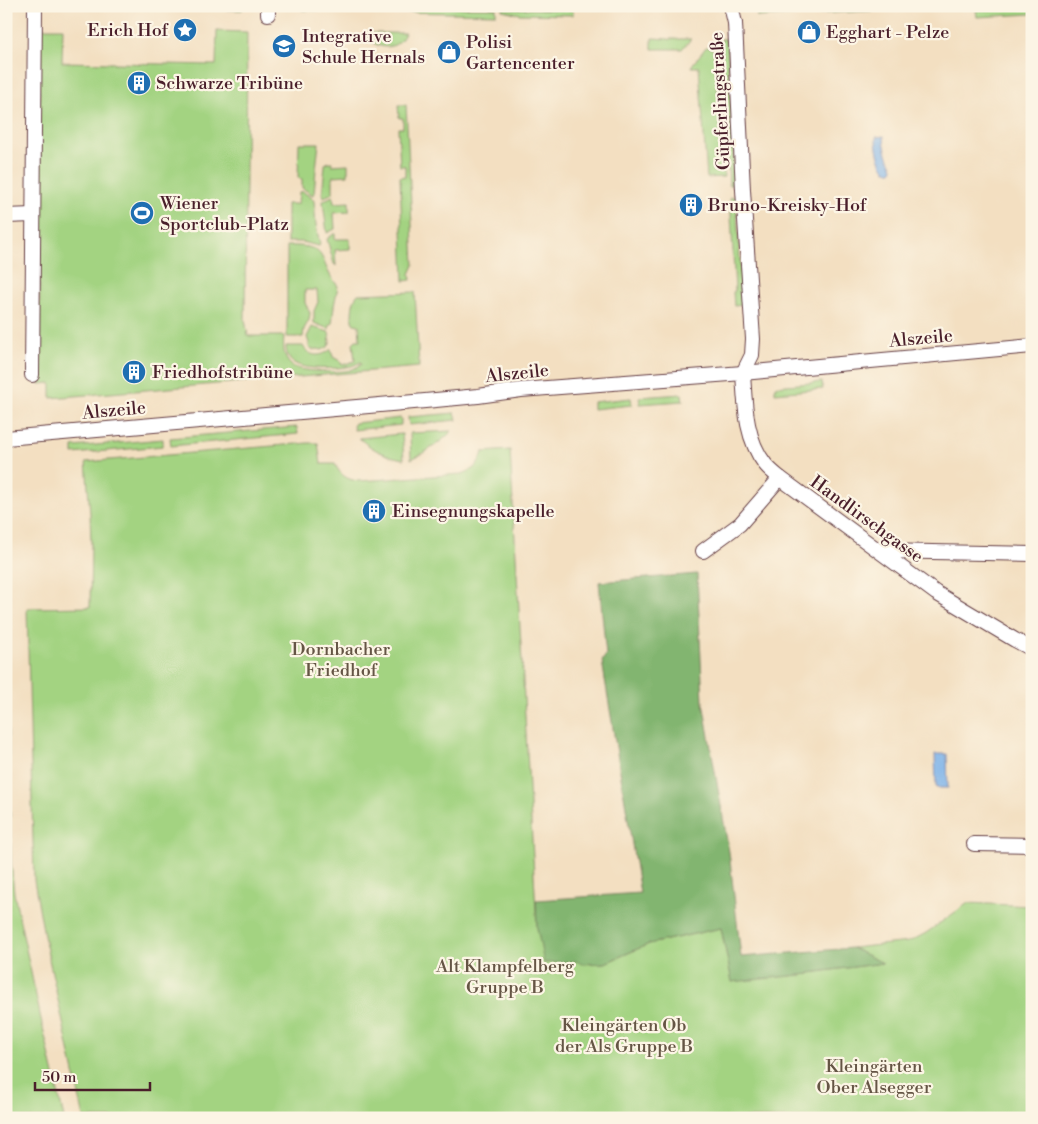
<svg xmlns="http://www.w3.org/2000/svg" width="1038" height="1124" font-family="'Libre Bodoni',serif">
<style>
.green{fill:#a3d381;stroke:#767956}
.forest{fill:#82b56f;stroke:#666a4d}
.water{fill:#7ab1e9;stroke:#62688a}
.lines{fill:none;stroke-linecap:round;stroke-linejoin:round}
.minor-casing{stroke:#633c42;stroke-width:16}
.minor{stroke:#fff;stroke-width:14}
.labels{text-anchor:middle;stroke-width:4.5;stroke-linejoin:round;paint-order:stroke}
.poi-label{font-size:18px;fill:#4a1f2b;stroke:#fcf5e5;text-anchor:start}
.street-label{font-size:18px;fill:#4a1f2b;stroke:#fcf5e5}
.park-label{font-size:18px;fill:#655545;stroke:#fcf5e5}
</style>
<rect width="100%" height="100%" fill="#fcf5e5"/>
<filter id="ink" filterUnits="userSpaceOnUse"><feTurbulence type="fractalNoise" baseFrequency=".02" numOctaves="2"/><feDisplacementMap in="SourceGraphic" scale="10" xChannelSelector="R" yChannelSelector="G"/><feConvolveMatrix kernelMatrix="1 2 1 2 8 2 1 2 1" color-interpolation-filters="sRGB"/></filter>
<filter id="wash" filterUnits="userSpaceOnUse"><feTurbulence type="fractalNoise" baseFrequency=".0096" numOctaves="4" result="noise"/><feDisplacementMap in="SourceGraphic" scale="20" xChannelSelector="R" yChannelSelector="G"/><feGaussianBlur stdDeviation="1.12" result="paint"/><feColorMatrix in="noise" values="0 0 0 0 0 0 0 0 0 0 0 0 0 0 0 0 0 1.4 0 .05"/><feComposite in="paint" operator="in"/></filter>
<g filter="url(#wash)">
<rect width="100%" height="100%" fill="#f3dfc1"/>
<g class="green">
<path d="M 151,6 L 242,6 L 242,10 L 151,8 Z"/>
<path d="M 302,6 L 496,8 L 496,14 L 302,10 Z"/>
<path d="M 842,6 L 891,6 L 889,10 L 887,10 L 757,17 L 757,11 Z"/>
<path d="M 1032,6 L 1032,14 L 977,17 L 976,10 Z"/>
<path d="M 502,8 L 573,10 L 573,15 L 520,14 L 502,10 Z"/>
<path d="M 39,28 L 63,28 L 62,62 L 216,65 L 217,31 L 247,32 L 245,320 L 248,336 L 284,336 C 283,346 283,358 291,365 C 298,372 340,373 350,370 C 353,369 357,367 361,365 L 361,362 C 356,364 351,367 346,367 C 334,369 304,370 294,363 C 288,360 286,352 286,346 L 303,346 C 309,358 323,357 331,349 L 333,357 L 340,361 L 342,365 L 355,361 L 353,343 L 356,340 L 360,340 L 359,325 L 354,324 L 352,321 C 352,312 352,300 358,294 L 415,292 L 419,367 L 51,398 L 51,383 L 40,384 Z"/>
<path d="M 364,33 L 405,33 C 397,53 374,50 364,33 Z"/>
<path d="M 652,38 L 669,39 L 669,40 L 670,39 L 691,39 L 682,49 L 652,49 Z"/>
<path d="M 721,39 L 727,39 L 736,185 L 729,185 Z"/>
<path d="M 707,46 L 715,51 L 724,177 L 707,178 L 699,67 L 692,67 L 692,65 Z"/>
<path d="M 398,105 L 406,105 L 414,265 L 410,274 L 411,280 L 404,281 L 400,177 L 405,176 L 405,166 L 400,166 L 398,128 L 403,128 L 403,118 L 399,118 Z"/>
<path d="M 299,143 L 319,143 L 316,169 L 314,194 L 313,195 L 302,188 L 302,179 L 298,178 Z"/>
<path d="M 329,162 L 332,162 L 332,165 L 348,164 L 348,175 L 333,176 L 333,193 L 324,197 L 322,194 L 325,166 L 325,164 Z"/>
<path d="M 302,191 L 312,198 L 314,201 L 316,225 L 320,245 L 319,246 L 301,242 L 287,242 L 287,204 L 298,204 L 299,192 L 302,192 Z"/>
<path d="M 333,196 L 334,203 L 349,202 L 349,212 L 334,213 L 335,229 L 327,233 L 323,202 L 324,200 Z"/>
<path d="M 730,197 L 736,197 L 743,305 L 734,306 L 733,292 L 735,291 Z"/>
<path d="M 335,233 L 335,239 L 350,239 L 350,249 L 335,250 L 336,266 L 334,264 L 327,239 Z"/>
<path d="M 287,246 C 333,244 316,262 338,286 L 334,306 L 332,324 L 330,324 L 329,329 L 314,323 L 314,311 L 318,302 L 317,290 L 305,290 L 305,303 L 310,313 L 309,320 L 304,329 L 303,337 L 287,337 Z"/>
<path d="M 312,327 L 329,332 L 330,343 L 328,347 L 322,350 L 318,349 L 312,350 L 309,347 L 309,343 L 307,337 Z"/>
<path d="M 822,382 L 823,389 L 775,393 L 775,386 Z"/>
<path d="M 682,394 L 683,401 L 640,404 L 639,397 Z"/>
<path d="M 631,398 L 632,405 L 593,409 L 593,402 Z"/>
<path d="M 455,413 L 457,420 L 409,425 L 408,417 Z"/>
<path d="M 401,418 L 401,425 L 354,430 L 353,426 L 355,423 Z"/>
<path d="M 297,427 L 298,434 L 171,446 L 170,438 Z"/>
<path d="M 452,431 C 440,443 427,452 411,459 L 410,433 Z"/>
<path d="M 402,434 L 404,459 C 385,456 373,450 359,438 Z"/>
<path d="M 163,439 L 163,446 L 73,454 L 73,447 Z"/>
<path d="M 308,443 L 318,443 L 321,464 L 335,464 C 340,475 347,480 359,481 L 462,474 C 474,470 480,464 483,452 L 510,450 L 537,928 L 579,961 L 605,963 L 649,944 L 721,928 L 732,981 L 810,974 L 810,973 L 882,963 L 852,948 L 909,942 L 926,933 L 968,903 L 1032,906 L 1032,1118 L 84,1118 L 45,941 L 34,880 L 27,608 L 90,607 L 91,542 L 90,513 L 86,462 Z"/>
<path d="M 6,660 L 11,862 L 14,893 L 41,1019 L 64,1118 L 6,1118 Z"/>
</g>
<path class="forest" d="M 697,574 L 703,702 L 729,852 L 741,957 L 852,948 L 883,963 L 810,973 L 810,974 L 732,982 L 721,928 L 649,944 L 605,963 L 583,964 L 578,961 L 544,963 L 537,928 L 536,900 L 640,893 L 602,661 L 606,655 L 599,582 Z"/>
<g class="water">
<path d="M 884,136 C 884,146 888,159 893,167 L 892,171 L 886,171 C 879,161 876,149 876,137 Z"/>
<path d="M 935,754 L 947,754 L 948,788 L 936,788 Z"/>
</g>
</g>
<g filter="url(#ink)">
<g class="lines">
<g class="minor-casing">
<g id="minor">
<path d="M 731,6 L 735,23 L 743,190 L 753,339 L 752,355 L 743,373"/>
<path d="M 268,14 L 268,6"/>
<path d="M 6,216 L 33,215"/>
<path d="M 743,373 C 745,404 745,438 765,464 C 769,469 775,474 780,478 L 936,593 L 1015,640 L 1032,649"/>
<path d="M 32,375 L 35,6"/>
<path d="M 6,438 L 425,401 L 478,396 L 521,390 L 743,373 L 1032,346"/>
<path d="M 703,551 L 740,524 L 780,478"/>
<path d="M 880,551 L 1032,554"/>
<path d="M 974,844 L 1032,845"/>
</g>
</g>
<use href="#minor" class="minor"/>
</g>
</g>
<defs>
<g id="sight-disc" transform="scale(1.25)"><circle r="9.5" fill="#1f6fb2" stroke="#fcf5e5"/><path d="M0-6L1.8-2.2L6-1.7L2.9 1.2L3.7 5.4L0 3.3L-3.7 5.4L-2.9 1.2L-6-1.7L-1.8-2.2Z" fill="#fff"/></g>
<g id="shop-disc" transform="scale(1.25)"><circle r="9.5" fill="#1f6fb2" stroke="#fcf5e5"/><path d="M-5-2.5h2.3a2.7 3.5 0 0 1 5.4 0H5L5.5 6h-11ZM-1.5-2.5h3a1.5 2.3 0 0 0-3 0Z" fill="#fff"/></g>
<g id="school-disc" transform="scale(1.25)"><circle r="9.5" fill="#1f6fb2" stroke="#fcf5e5"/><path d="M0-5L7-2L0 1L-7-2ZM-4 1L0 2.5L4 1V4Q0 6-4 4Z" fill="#fff"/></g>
<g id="building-disc" transform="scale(1.25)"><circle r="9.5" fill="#1f6fb2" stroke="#fcf5e5"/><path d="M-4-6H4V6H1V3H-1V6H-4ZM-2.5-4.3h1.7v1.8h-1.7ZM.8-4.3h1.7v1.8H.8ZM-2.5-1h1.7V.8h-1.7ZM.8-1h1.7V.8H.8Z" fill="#fff"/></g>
<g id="stadium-disc" transform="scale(1.25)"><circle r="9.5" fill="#1f6fb2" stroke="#fcf5e5"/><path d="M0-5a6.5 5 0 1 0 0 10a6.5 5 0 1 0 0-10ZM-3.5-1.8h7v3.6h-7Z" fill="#fff"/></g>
</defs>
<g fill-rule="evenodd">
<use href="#sight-disc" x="185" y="30"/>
<use href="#shop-disc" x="809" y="32"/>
<use href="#school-disc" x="284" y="46"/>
<use href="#shop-disc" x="449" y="52"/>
<use href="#building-disc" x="139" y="83"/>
<use href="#building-disc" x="691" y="205"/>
<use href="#stadium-disc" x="142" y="213"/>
<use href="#building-disc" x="134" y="372"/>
<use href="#building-disc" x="374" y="511"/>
</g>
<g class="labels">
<g class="poi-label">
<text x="168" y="36" text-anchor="end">Erich Hof</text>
<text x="826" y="38">Egghart - Pelze</text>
<text x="302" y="42">Integrative<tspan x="302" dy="21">Schule Hernals</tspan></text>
<text x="466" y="48">Polisi<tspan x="466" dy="21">Gartencenter</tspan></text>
<text x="156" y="89">Schwarze Tribüne</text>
<text x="160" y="209">Wiener<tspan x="160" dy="21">Sportclub-Platz</tspan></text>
<text x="708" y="211">Bruno-Kreisky-Hof</text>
<text x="152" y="378">Friedhofstribüne</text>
<text x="392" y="517">Einsegnungskapelle</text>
</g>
<g class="street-label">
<text transform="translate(720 101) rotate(-93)" y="6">Güpferlingstraße</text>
<text transform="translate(921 338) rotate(-5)" y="6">Alszeile</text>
<text transform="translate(517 373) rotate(-6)" y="6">Alszeile</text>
<text transform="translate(114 410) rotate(-5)" y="6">Alszeile</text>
<text transform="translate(867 519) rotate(36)" y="6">Handlirschgasse</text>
</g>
<g class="park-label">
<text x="341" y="655">Dornbacher<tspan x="341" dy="21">Friedhof</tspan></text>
<text x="505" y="972">Alt Klampfelberg<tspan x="505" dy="21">Gruppe B</tspan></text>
<text x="624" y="1031">Kleingärten Ob<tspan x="624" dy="21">der Als Gruppe B</tspan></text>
<text x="874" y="1072">Kleingärten<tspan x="874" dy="21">Ober Alsegger</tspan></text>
</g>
</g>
<rect width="1038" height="1124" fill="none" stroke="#fcf5e5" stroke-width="25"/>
<path d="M35 1082v8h115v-8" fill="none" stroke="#4a1f2b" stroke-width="2.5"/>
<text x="42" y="1082" font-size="15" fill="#4a1f2b" stroke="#fcf5e5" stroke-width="4" paint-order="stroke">50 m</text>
</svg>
